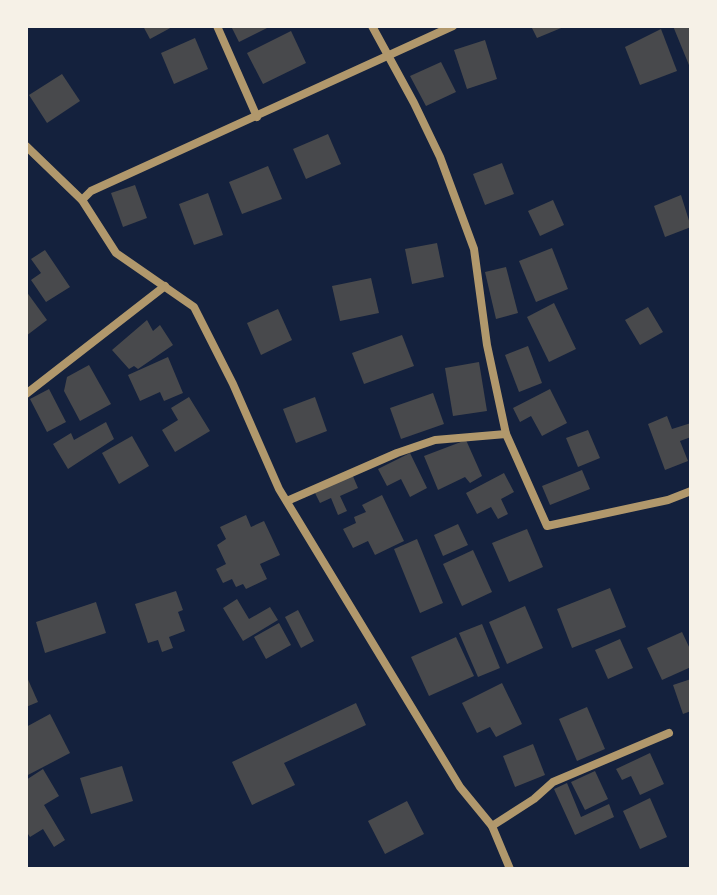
<svg xmlns="http://www.w3.org/2000/svg" width="717" height="895" font-family="Roboto,sans-serif">
<style>
.building{fill:#48494c}
.lines{fill:none;stroke-linecap:round;stroke-linejoin:round}
.minor{stroke:#b1986c;stroke-width:8}
</style>
<rect width="100%" height="100%" fill="#14213d"/>
<g class="building">
<path d="M 143,26 L 174,26 L 150,39 Z"/>
<path d="M 231,26 L 271,26 L 239,42 Z"/>
<path d="M 531,26 L 566,26 L 537,38 Z"/>
<path d="M 673,26 L 691,26 L 691,70 Z"/>
<path d="M 661,29 L 677,71 L 640,85 L 625,47 Z"/>
<path d="M 291,31 L 306,63 L 263,84 L 247,53 Z"/>
<path d="M 195,38 L 208,69 L 174,84 L 161,53 Z"/>
<path d="M 485,40 L 497,79 L 467,89 L 454,50 Z"/>
<path d="M 441,62 L 456,92 L 426,106 L 410,76 Z"/>
<path d="M 62,74 L 80,101 L 47,123 L 29,95 Z"/>
<path d="M 328,134 L 341,164 L 306,179 L 293,149 Z"/>
<path d="M 502,163 L 514,194 L 485,205 L 473,174 Z"/>
<path d="M 268,166 L 282,199 L 242,214 L 229,182 Z"/>
<path d="M 135,185 L 147,218 L 123,227 L 111,193 Z"/>
<path d="M 208,193 L 223,235 L 194,245 L 179,204 Z"/>
<path d="M 681,195 L 691,227 L 665,237 L 654,206 Z"/>
<path d="M 553,200 L 564,225 L 540,236 L 528,211 Z"/>
<path d="M 437,243 L 444,277 L 412,284 L 405,249 Z"/>
<path d="M 552,248 L 568,289 L 536,302 L 519,261 Z"/>
<path d="M 45,250 L 70,287 L 46,302 L 31,280 L 41,273 L 31,259 Z"/>
<path d="M 506,267 L 518,313 L 496,319 L 485,272 Z"/>
<path d="M 371,278 L 379,313 L 340,321 L 332,286 Z"/>
<path d="M 26,291 L 47,320 L 26,336 Z"/>
<path d="M 554,303 L 576,349 L 549,362 L 527,317 Z"/>
<path d="M 648,307 L 663,332 L 640,345 L 625,320 Z"/>
<path d="M 278,309 L 292,340 L 261,355 L 247,323 Z"/>
<path d="M 147,320 L 153,331 L 160,325 L 173,345 L 138,369 L 134,366 L 129,369 L 112,350 Z"/>
<path d="M 402,335 L 414,366 L 364,384 L 352,353 Z"/>
<path d="M 528,346 L 542,383 L 519,392 L 505,355 Z"/>
<path d="M 168,357 L 183,393 L 164,401 L 160,392 L 140,401 L 128,375 Z"/>
<path d="M 479,362 L 487,411 L 453,416 L 445,368 Z"/>
<path d="M 89,365 L 111,404 L 80,421 L 64,391 L 67,377 Z"/>
<path d="M 49,389 L 66,422 L 47,432 L 30,399 Z"/>
<path d="M 550,389 L 567,423 L 542,436 L 531,416 L 520,422 L 513,408 Z"/>
<path d="M 433,393 L 444,424 L 401,439 L 390,408 Z"/>
<path d="M 189,397 L 210,431 L 175,452 L 162,430 L 178,420 L 171,408 Z"/>
<path d="M 315,397 L 327,431 L 296,443 L 283,409 Z"/>
<path d="M 667,416 L 672,429 L 691,423 L 691,437 L 680,441 L 688,461 L 665,470 L 648,424 Z"/>
<path d="M 106,422 L 114,439 L 68,469 L 53,444 L 71,433 L 74,440 Z"/>
<path d="M 588,430 L 600,458 L 578,467 L 566,438 Z"/>
<path d="M 132,436 L 149,466 L 119,484 L 102,453 Z"/>
<path d="M 466,440 L 482,476 L 470,483 L 465,477 L 438,490 L 424,456 Z"/>
<path d="M 410,453 L 427,488 L 410,497 L 401,479 L 387,486 L 378,469 Z"/>
<path d="M 582,470 L 590,489 L 550,505 L 542,486 Z"/>
<path d="M 504,473 L 514,492 L 501,499 L 508,514 L 498,519 L 491,507 L 477,514 L 466,493 Z"/>
<path d="M 352,474 L 358,488 L 340,496 L 347,511 L 338,515 L 331,498 L 320,503 L 314,491 Z"/>
<path d="M 382,495 L 404,541 L 375,555 L 368,541 L 353,548 L 343,529 L 356,523 L 354,517 L 366,512 L 362,505 Z"/>
<path d="M 246,515 L 251,527 L 264,521 L 280,555 L 260,564 L 267,579 L 246,589 L 243,584 L 236,587 L 232,579 L 223,583 L 216,569 L 226,564 L 217,545 L 226,539 L 220,527 Z"/>
<path d="M 458,524 L 468,545 L 443,556 L 434,535 Z"/>
<path d="M 527,529 L 543,567 L 509,582 L 492,543 Z"/>
<path d="M 417,539 L 443,603 L 420,613 L 394,549 Z"/>
<path d="M 473,550 L 492,592 L 462,606 L 443,564 Z"/>
<path d="M 610,588 L 626,627 L 572,648 L 557,609 Z"/>
<path d="M 176,591 L 183,610 L 178,612 L 185,631 L 169,637 L 173,648 L 162,652 L 158,640 L 148,643 L 135,604 Z"/>
<path d="M 237,599 L 249,619 L 270,607 L 278,620 L 243,641 L 223,608 Z"/>
<path d="M 96,602 L 106,633 L 45,653 L 36,622 Z"/>
<path d="M 525,606 L 543,648 L 507,664 L 489,622 Z"/>
<path d="M 298,610 L 314,641 L 301,648 L 285,617 Z"/>
<path d="M 279,623 L 291,645 L 266,659 L 254,637 Z"/>
<path d="M 482,624 L 500,668 L 478,677 L 459,633 Z"/>
<path d="M 682,632 L 691,651 L 691,667 L 662,680 L 647,648 Z"/>
<path d="M 456,637 L 474,676 L 429,696 L 411,657 Z"/>
<path d="M 620,639 L 633,668 L 608,679 L 595,650 Z"/>
<path d="M 26,675 L 38,702 L 26,707 Z"/>
<path d="M 691,679 L 691,711 L 683,714 L 673,685 Z"/>
<path d="M 502,683 L 522,724 L 496,737 L 490,727 L 477,733 L 462,703 Z"/>
<path d="M 356,703 L 366,725 L 284,763 L 295,785 L 252,805 L 232,762 Z"/>
<path d="M 587,707 L 605,749 L 577,761 L 559,719 Z"/>
<path d="M 50,714 L 70,753 L 26,776 L 26,727 Z"/>
<path d="M 533,744 L 545,775 L 515,787 L 503,756 Z"/>
<path d="M 650,753 L 664,784 L 640,795 L 631,776 L 622,780 L 616,769 Z"/>
<path d="M 122,766 L 133,801 L 91,814 L 80,778 Z"/>
<path d="M 43,769 L 59,796 L 44,805 L 65,840 L 54,847 L 43,829 L 30,837 L 26,831 L 26,780 Z"/>
<path d="M 595,771 L 608,799 L 585,810 L 571,782 Z"/>
<path d="M 567,783 L 581,817 L 609,804 L 614,817 L 575,835 L 554,789 Z"/>
<path d="M 650,798 L 667,837 L 640,849 L 623,811 Z"/>
<path d="M 407,801 L 424,834 L 385,854 L 368,821 Z"/>
</g>
<g class="lines">
<g class="minor">
<path d="M 217,26 L 257,117"/>
<path d="M 372,26 L 414,103 L 440,157 L 474,249 L 487,345 L 506,434 L 547,526 L 668,500 L 691,491"/>
<path d="M 26,146 L 82,200 L 116,253 L 194,307 L 233,384 L 279,489 L 460,787 L 492,826 L 510,869"/>
<path d="M 82,200 L 91,191 L 453,26"/>
<path d="M 26,394 L 165,286"/>
<path d="M 287,501 L 397,453 L 435,440 L 506,434"/>
<path d="M 492,826 L 534,799 L 553,782 L 669,733"/>
</g>
</g>
<rect width="717" height="895" fill="none" stroke="#f6f1e7" stroke-width="56"/>
</svg>
